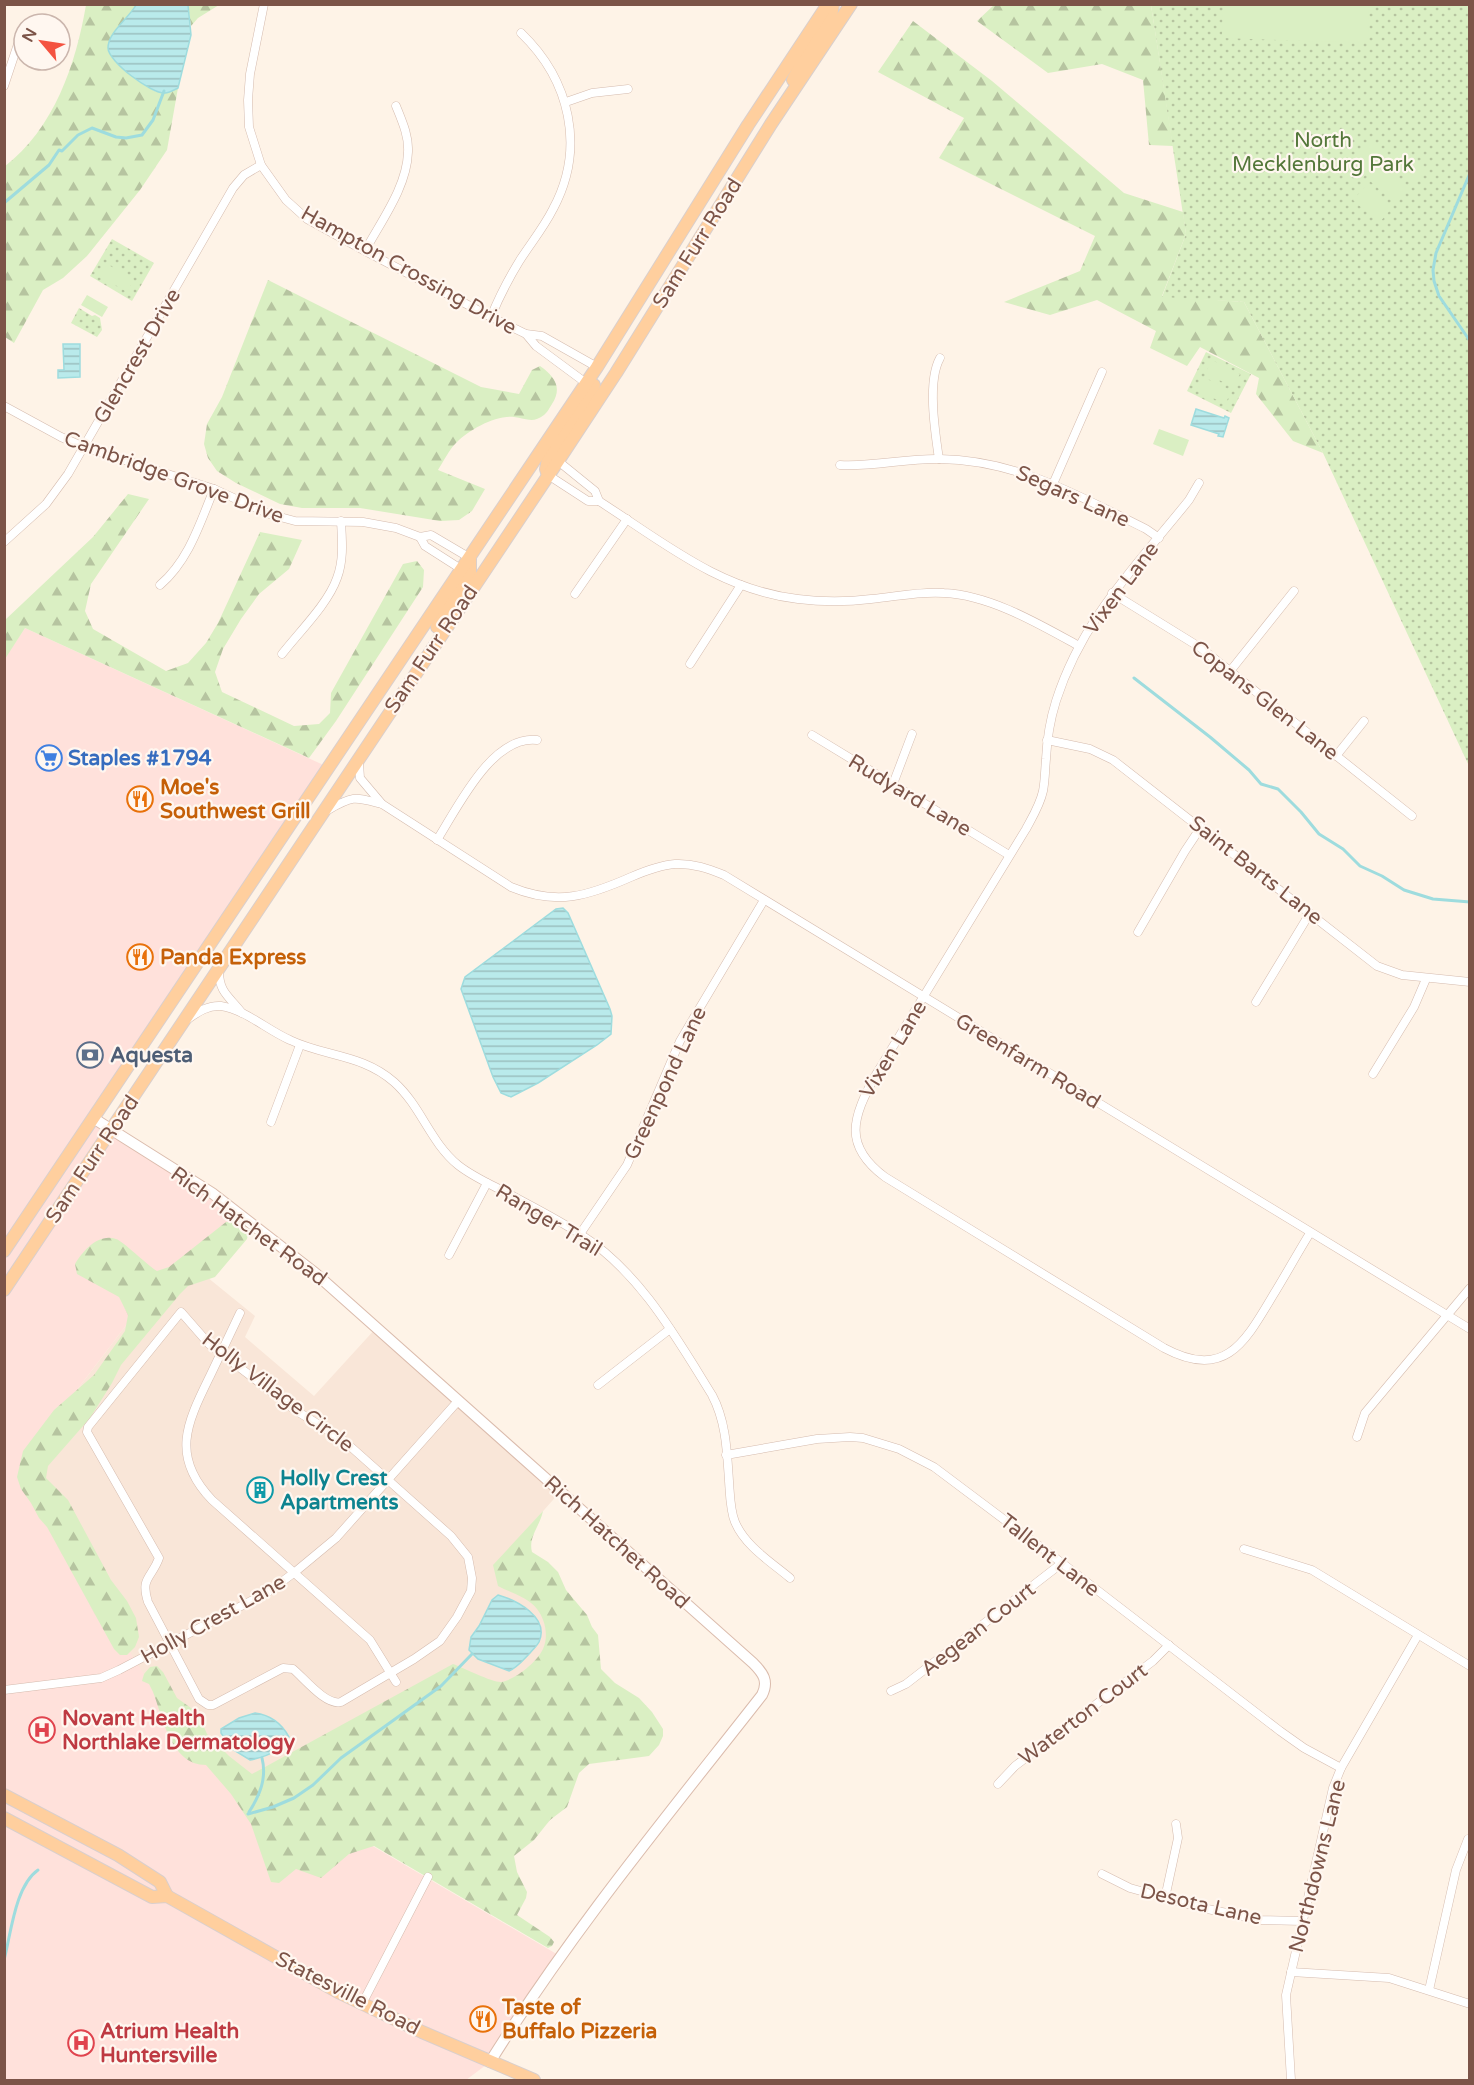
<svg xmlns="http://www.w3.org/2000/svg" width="1474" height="2085" font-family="'Varela Round',sans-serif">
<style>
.residential{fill:#f9e6d8}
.commercial{fill:#ffe1db}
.forest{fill:url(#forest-firs)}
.park{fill:url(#park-dots)}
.pitch{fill:#daefc3}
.water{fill:url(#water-rules);stroke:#9edcde;stroke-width:1.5}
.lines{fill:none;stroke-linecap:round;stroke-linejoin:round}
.stream{stroke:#9edcde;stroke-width:3}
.street-casing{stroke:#d5bbae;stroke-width:9}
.secondary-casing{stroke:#dbbcad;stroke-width:12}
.primary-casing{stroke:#dacfcc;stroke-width:14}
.street{stroke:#fff;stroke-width:8}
.secondary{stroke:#fff;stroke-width:10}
.primary{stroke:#ffcf9e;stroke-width:12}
.labels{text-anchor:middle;stroke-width:4.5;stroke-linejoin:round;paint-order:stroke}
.park-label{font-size:21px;fill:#537739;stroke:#fff7f0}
.street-label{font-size:21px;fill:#7c5448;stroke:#fff7f0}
.shop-label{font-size:21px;font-weight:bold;fill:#366cbe;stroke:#fff7f0;text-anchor:start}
.food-label{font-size:21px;font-weight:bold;fill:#c56008;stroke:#fff7f0;text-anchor:start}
.service-label{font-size:21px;font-weight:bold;fill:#4e5e75;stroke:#fff7f0;text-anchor:start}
.culture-label{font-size:21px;font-weight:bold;fill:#0d838f;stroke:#fff7f0;text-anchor:start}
.health-label{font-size:21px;font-weight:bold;fill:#be3a42;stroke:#fff7f0;text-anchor:start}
</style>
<defs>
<pattern id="forest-firs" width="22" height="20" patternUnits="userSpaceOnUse" patternTransform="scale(1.5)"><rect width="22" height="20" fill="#daefc3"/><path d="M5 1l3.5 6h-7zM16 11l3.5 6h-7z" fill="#b6c4a0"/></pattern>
<pattern id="park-dots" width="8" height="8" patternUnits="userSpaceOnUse" patternTransform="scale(1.5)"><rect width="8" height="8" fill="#daefc3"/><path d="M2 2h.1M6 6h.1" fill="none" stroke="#b6c4a0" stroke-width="1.8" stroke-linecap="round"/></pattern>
<pattern id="water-rules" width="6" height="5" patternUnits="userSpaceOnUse" patternTransform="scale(1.5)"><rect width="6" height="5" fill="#b9eaeb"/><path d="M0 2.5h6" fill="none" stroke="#9bc0c0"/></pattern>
</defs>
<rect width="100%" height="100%" fill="#fef3e7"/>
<path class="residential" d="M 186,1260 L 255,1316 L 245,1337 L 314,1396 L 377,1327 L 560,1492 L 506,1553 L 578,1622 L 514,1688 L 252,1775 L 199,1744 L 148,1682 L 37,1501 L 29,1453 L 156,1286 Z"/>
<path class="commercial" d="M 25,628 L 330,768 L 94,1118 L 241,1215 L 156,1286 L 29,1453 L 37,1501 L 148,1681 L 199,1744 L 560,1956 L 490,2062 L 466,2080 L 5,2080 L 4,659 Z"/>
<g class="forest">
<path d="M 86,5 L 136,5 L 131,14 L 115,31 L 108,50 C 114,63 149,94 164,93 C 168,93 174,90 178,88 L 167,150 L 140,190 L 87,256 L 63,278 L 43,290 L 14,343 L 5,337 L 4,167 C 54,129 76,64 86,5 Z"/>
<path d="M 188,5 L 219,5 L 198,18 L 191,26 Z"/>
<path d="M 994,5 L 1151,5 L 1173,146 L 1149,145 L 1143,80 L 1102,64 L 1048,73 L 977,21 Z"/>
<path d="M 913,21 L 992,81 L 1124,193 L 1183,212 L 1186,234 L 1162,296 L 1244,302 L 1323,453 L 1293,441 L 1256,394 L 1259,378 L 1200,347 L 1187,366 L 1150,348 L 1156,331 L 1097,300 L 1050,315 L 1004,302 L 1080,271 L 1095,236 L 939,158 L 964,118 L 878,72 Z"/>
<path d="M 268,280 L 481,387 L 519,394 L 532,370 L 540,366 C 554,376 563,387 552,404 C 550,407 547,413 544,415 C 533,424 525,418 514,417 C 495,415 469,430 456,443 C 449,450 443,462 438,470 L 485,489 L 472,511 L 459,520 L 440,521 L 360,508 L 302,508 L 280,504 L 236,483 L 217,471 L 208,458 L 204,444 L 207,424 L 222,397 Z"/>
<path d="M 128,494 L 149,499 L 91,584 L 85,611 L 93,629 L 166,671 L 188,663 L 206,643 L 218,623 L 260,532 L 302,540 L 289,569 L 259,594 L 241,619 L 223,649 L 215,672 L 222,692 L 294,726 L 319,724 L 330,713 L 331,693 L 403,564 L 417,561 L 424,570 L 423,587 L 336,721 L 309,758 L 25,628 L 5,659 L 5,620 L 93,537 Z"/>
<path d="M 226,1222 L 237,1222 L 249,1230 L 247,1239 L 215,1277 L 188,1286 L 180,1294 L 121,1365 L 112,1383 L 90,1418 L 48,1466 L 46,1478 L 68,1500 L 111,1580 L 127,1601 L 136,1618 L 139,1637 L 135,1647 L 127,1655 L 120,1655 L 114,1649 L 47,1527 L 39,1518 L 31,1503 L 21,1489 L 17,1477 L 23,1451 L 54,1410 L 94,1375 L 125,1331 L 128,1315 L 119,1297 L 77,1274 L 75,1264 C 83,1251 98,1233 116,1239 C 123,1241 147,1265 157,1271 L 169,1267 Z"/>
<path d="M 543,1511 C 540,1526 528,1537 532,1552 L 548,1562 L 558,1572 L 566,1590 L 587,1615 L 592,1627 L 598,1635 L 601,1669 L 615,1683 L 639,1698 L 652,1712 L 663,1729 L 663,1736 L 659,1745 L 649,1756 L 589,1764 L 579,1773 L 567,1807 L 550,1820 L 534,1840 L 514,1856 L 517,1872 L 527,1892 L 526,1898 L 517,1915 L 550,1937 L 554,1942 L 552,1946 L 548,1948 L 374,1846 L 349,1854 L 321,1878 L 296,1869 L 279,1883 L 271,1882 L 251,1824 L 231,1794 L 206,1765 C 171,1765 163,1718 153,1692 L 149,1684 L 142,1681 L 144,1674 L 150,1667 L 157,1666 L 163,1672 L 177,1698 L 198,1713 L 207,1734 L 229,1756 L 252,1774 L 453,1664 C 464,1668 491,1682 501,1682 C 515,1680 537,1662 543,1649 C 549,1636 545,1619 537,1609 C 528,1597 511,1593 498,1586 L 493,1565 Z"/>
</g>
<g class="park">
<path d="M 1151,5 L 1469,5 L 1469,766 L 1323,453 L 1244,302 L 1162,297 L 1186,234 Z"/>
<path d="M 112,239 L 154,263 L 132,301 L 90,276 Z"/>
<path d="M 79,308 L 92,316 L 95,315 L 100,318 L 102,330 L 97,337 L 71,323 Z"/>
<path d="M 1206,352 L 1251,374 L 1231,413 L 1187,391 Z"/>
</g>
<g class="pitch">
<path d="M 1223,5 L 1369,5 L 1368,43 L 1222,38 Z"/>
<path d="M 1368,141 L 1383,155 L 1360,181 L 1345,167 Z"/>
<path d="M 1401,146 L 1427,169 L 1413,185 L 1387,162 Z"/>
<path d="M 1384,165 L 1410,188 L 1396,204 L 1370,181 Z"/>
<path d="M 1367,184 L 1393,207 L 1379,223 L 1353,200 Z"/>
<path d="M 107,264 L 134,280 L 127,292 L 100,276 Z"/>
<path d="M 87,295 L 108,307 L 102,317 L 81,305 Z"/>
<path d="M 1212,360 L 1240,374 L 1233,387 L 1205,373 Z"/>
<path d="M 1203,377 L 1232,391 L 1225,404 L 1197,390 Z"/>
<path d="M 1159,429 L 1189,440 L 1183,456 L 1153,444 Z"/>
</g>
<g class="water">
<path d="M 136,5 L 188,5 L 191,35 L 178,88 C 174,90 169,93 165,93 C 151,94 108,61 108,48 C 108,32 129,18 136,5 Z"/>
<path d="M 63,344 L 80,344 L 80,377 L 58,378 L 58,370 L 64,370 Z"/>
<path d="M 1196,409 L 1224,418 L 1225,416 L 1229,418 L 1223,437 L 1218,436 L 1219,434 L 1191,425 Z"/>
<path d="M 563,908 L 568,913 L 610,1009 L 612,1016 L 611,1034 L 597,1045 L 538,1083 L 511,1097 L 501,1093 L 493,1077 L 461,989 L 465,977 L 556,909 Z"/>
<path d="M 498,1595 C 516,1600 550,1617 539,1642 C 537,1646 532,1650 530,1653 C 523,1660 518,1667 509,1671 L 478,1659 L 469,1650 L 471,1637 L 479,1626 L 492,1600 Z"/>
<path d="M 255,1713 C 270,1715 282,1724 289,1737 C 282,1751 265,1757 250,1760 L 232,1749 L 221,1733 L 221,1729 L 239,1718 Z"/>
</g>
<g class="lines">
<g class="stream">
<path d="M 1470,173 L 1436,253 L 1433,270 L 1434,281 L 1439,296 L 1470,341"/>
<path d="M 4,203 L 49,165 L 59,150 L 62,151 L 78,135 L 92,128 L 116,137 L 126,138 L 142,135 L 153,120 L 164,91"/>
<path d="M 1134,678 L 1210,737 L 1249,770 L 1261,784 L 1278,789 L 1301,812 L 1319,834 L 1343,849 L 1360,866 L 1382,876 L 1404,890 L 1433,899 L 1470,902"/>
<path d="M 249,1812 C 260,1795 267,1778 262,1758"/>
<path d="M 248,1814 L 273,1807 L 294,1798 L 313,1785 L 341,1758 L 441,1686 L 472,1654"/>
<path d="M 4,1960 C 11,1934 15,1886 38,1870"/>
</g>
<g class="street-casing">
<g id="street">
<path d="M 264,4 L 250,74 L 248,100 L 249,127 L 261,165 L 286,200 L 307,219 L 365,251 L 491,317 L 526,334 L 542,336 L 597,367"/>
<path d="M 4,86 L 24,26"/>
<path d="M 566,102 L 592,93 L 628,89"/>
<path d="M 365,251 C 381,221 407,187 408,152 C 409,136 402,121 396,106"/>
<path d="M 491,317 C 499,297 509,278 520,260 C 531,243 544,227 553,209 C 586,148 570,80 521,33"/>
<path d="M 526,334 L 536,346 L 586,383"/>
<path d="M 4,406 L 61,437 L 84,447 L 214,489 L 269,514 L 295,521 L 363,522 L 396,528 L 420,537 L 431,535 L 470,558"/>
<path d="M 939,459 C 935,432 927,381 940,358"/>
<path d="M 558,461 L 595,491 L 599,501"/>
<path d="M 840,465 C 874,467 907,458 940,459 C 1017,460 1079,496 1146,529 L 1159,538"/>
<path d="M 548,475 L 588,501 L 599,501 C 663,542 720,590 798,599 C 822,602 847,602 871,599 C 895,597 919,591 944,593 C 990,595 1039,624 1079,646"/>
<path d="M 1199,483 L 1189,500 C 1137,565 1082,619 1056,701 C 1050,720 1047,739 1046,759 C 1045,770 1045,781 1043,791 C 1040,805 1033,816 1026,829 L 875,1076 C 853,1117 842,1145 885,1177 L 1164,1348 C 1224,1380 1244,1344 1272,1297 C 1285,1276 1297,1254 1310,1233"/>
<path d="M 1053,484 L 1102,372"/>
<path d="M 420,537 L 425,546 L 461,569"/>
<path d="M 4,542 L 46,504 L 68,474 L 233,188 L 244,175 L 261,165"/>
<path d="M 160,585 C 189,560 200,523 214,489"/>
<path d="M 1112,593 L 1201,648 L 1412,816"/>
<path d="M 575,594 L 627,519"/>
<path d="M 282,654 C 299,632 328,604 337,578 C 344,560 342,540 341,521"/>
<path d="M 690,664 L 741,585"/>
<path d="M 1231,670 L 1294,591"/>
<path d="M 812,735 L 1009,855"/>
<path d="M 1047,740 L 1090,749 L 1113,760 L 1377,966 L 1402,975 L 1470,982"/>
<path d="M 1336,756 L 1364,721"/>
<path d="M 359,763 L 360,778 L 382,804"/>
<path d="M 893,784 L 912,734"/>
<path d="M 328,810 C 354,795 355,797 382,804 L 511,887 C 557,906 588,896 631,877 C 645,871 660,865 675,864 C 693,863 709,869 724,875 L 1470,1329"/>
<path d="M 437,840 C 458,807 492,735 537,740"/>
<path d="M 1138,932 L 1185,851 L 1201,827"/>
<path d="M 219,971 C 219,993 230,997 242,1013"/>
<path d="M 1256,1002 L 1310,913"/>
<path d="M 188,1019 C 198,1012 208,1005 221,1006 C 246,1010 267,1030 290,1040 C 326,1057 362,1054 394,1082 C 421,1106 430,1142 458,1165 C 473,1177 492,1185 509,1194 C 533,1207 557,1219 580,1234 C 639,1271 676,1337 712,1395 C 726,1421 727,1451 729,1481 C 730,1494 730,1510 735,1522 C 745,1546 771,1562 790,1578"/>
<path d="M 1373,1074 L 1414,1007 L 1426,979"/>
<path d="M 271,1122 L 300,1045"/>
<path d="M 580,1234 L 627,1165 L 680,1041 L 764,900"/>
<path d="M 449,1255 L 487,1183"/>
<path d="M 181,1312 L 209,1344 L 295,1410 L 342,1439 L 451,1536 L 468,1557 L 472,1578 L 471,1591 L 457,1617 L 440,1641 L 414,1659 L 341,1702 C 326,1706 304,1678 293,1669 L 283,1668 L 213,1705 L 208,1705 L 199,1699 L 148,1602 C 140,1577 152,1578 159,1558 L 87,1432 L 88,1427 Z"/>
<path d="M 240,1313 C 230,1334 220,1355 210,1376 C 187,1423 170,1456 212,1500 L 370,1640 L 396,1682"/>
<path d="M 598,1385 L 670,1329"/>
<path d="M 1357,1437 L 1365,1413 L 1470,1288"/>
<path d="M 726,1455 L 817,1439 L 850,1437 L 863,1438 L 899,1449 L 934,1467 L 1062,1563 L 1280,1731 L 1304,1748 L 1341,1768"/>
<path d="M 1244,1549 L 1312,1570 L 1470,1666"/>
<path d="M 4,1690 L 101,1678 L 119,1670 L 268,1592 L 295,1572 L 336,1538 L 458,1401"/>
<path d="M 891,1691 L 906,1684 L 1062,1563"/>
<path d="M 998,1784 L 1015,1766 L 1153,1661 L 1169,1645"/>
<path d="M 1102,1874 L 1130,1888 L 1198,1907 L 1260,1920 L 1302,1921"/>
<path d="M 1165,1898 L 1178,1838 L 1176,1824"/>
<path d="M 1291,1972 L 1389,1978 L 1470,2004"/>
<path d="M 1429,1990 L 1456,1870 L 1468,1839"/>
<path d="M 362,2004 L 428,1877"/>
<path d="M 1291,2080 L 1286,1995 L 1333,1788 L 1341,1768 L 1418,1635"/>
</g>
</g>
<g class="secondary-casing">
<path id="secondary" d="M 93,1118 L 212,1193 L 315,1273 L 753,1663 C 763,1673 769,1681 762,1695 C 668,1815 571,1932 490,2062"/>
</g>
<g class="primary-casing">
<g id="primary">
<path d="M 793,80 L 804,58 L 831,17 L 833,4"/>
<path d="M 548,475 L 546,469 L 548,459 L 594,385"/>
<path d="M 437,627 L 470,573 L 470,558"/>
<path d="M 4,1251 L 597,367 L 748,125 L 828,4"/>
<path d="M 4,1290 L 558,461 L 616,373 L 771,124 L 851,4"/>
<path d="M 4,1795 L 118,1855 L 160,1882 L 167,1896"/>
<path d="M 4,1818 L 152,1897 L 167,1896 L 338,1992 L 422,2032 L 534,2080"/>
</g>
</g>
<use href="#street" class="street"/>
<use href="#secondary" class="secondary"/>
<use href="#primary" class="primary"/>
</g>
<defs>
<g id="supermarket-ring" transform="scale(1.35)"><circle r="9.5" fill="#fff7f0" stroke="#3f7fe0" stroke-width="1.5"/><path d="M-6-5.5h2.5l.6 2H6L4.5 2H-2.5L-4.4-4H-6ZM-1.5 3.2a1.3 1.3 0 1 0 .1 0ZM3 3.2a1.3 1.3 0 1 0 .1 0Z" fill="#3f7fe0"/></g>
<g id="restaurant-ring" transform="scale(1.35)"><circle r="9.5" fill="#fff7f0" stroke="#e8710a" stroke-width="1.5"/><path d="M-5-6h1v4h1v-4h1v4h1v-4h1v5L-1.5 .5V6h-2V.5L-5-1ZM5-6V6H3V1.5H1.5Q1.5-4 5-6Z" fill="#e8710a"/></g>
<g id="bank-ring" transform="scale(1.35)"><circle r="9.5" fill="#fff7f0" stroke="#5c6f8a" stroke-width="1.5"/><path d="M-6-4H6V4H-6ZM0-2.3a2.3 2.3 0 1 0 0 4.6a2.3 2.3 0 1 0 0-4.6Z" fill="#5c6f8a"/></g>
<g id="building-ring" transform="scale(1.35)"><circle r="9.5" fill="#fff7f0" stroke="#0f9aa8" stroke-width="1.5"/><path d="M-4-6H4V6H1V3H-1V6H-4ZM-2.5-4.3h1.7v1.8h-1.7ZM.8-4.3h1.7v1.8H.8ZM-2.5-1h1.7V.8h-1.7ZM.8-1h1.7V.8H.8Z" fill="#0f9aa8"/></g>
<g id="hospital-ring" transform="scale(1.35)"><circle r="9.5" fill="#fff7f0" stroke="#e0444e" stroke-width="1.5"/><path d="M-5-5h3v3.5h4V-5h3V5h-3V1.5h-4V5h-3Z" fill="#e0444e"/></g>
</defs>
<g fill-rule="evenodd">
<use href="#supermarket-ring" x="49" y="758"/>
<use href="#restaurant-ring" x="140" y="799"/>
<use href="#restaurant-ring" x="140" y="957"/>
<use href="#bank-ring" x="90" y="1055"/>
<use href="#building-ring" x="260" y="1490"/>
<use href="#hospital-ring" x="42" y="1730"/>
<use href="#restaurant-ring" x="483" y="2019"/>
<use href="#hospital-ring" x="81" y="2043"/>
</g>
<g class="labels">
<g class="park-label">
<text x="1323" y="147">North<tspan x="1323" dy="24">Mecklenburg Park</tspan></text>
</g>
<g class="street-label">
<text transform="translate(697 243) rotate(-58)" y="7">Sam Furr Road</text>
<text transform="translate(409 270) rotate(29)" y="7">Hampton Crossing Drive</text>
<text transform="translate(137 356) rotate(-60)" y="7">Glencrest Drive</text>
<text transform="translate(174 477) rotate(20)" y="7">Cambridge Grove Drive</text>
<text transform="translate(1073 496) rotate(24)" y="7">Segars Lane</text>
<text transform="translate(1121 588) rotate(-53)" y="7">Vixen Lane</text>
<text transform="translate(431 649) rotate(-56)" y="7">Sam Furr Road</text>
<text transform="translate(1265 700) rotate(38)" y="7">Copans Glen Lane</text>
<text transform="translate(910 795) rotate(31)" y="7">Rudyard Lane</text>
<text transform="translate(1256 870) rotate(38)" y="7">Saint Barts Lane</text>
<text transform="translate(893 1049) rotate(-59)" y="7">Vixen Lane</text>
<text transform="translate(1028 1061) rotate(31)" y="7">Greenfarm Road</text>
<text transform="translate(665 1083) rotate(-65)" y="7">Greenpond Lane</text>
<text transform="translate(92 1159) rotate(-56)" y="7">Sam Furr Road</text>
<text transform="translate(549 1220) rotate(31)" y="7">Ranger Trail</text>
<text transform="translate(249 1226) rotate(36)" y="7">Rich Hatchet Road</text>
<text transform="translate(278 1392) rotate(37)" y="7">Holly Village Circle</text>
<text transform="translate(617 1542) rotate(42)" y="7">Rich Hatchet Road</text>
<text transform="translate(1050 1555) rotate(38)" y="7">Tallent Lane</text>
<text transform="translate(213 1619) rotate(-29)" y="7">Holly Crest Lane</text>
<text transform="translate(978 1629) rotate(-38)" y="7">Aegean Court</text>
<text transform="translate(1083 1714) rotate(-37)" y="7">Waterton Court</text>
<text transform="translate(1317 1866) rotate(-76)" y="7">Northdowns Lane</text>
<text transform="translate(1201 1904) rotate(13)" y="7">Desota Lane</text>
<text transform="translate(348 1993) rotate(27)" y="7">Statesville Road</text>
</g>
<g class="shop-label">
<text x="68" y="765">Staples #1794</text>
</g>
<g class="food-label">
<text x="160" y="794">Moe's<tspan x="160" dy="24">Southwest Grill</tspan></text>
<text x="160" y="964">Panda Express</text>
<text x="502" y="2014">Taste of<tspan x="502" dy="24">Buffalo Pizzeria</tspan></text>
</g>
<g class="service-label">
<text x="110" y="1062">Aquesta</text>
</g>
<g class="culture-label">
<text x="280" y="1485">Holly Crest<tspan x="280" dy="24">Apartments</tspan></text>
</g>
<g class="health-label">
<text x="62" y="1725">Novant Health<tspan x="62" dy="24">Northlake Dermatology</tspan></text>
<text x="100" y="2038">Atrium Health<tspan x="100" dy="24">Huntersville</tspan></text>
</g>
</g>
<rect width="1474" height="2085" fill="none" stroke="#7c5448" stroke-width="12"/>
<g transform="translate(42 42) rotate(299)"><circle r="28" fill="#fff7f0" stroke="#cbb6ad" stroke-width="1.5"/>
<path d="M0-4.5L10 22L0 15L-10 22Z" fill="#f45340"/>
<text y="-9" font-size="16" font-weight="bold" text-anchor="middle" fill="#7c5448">N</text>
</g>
</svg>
